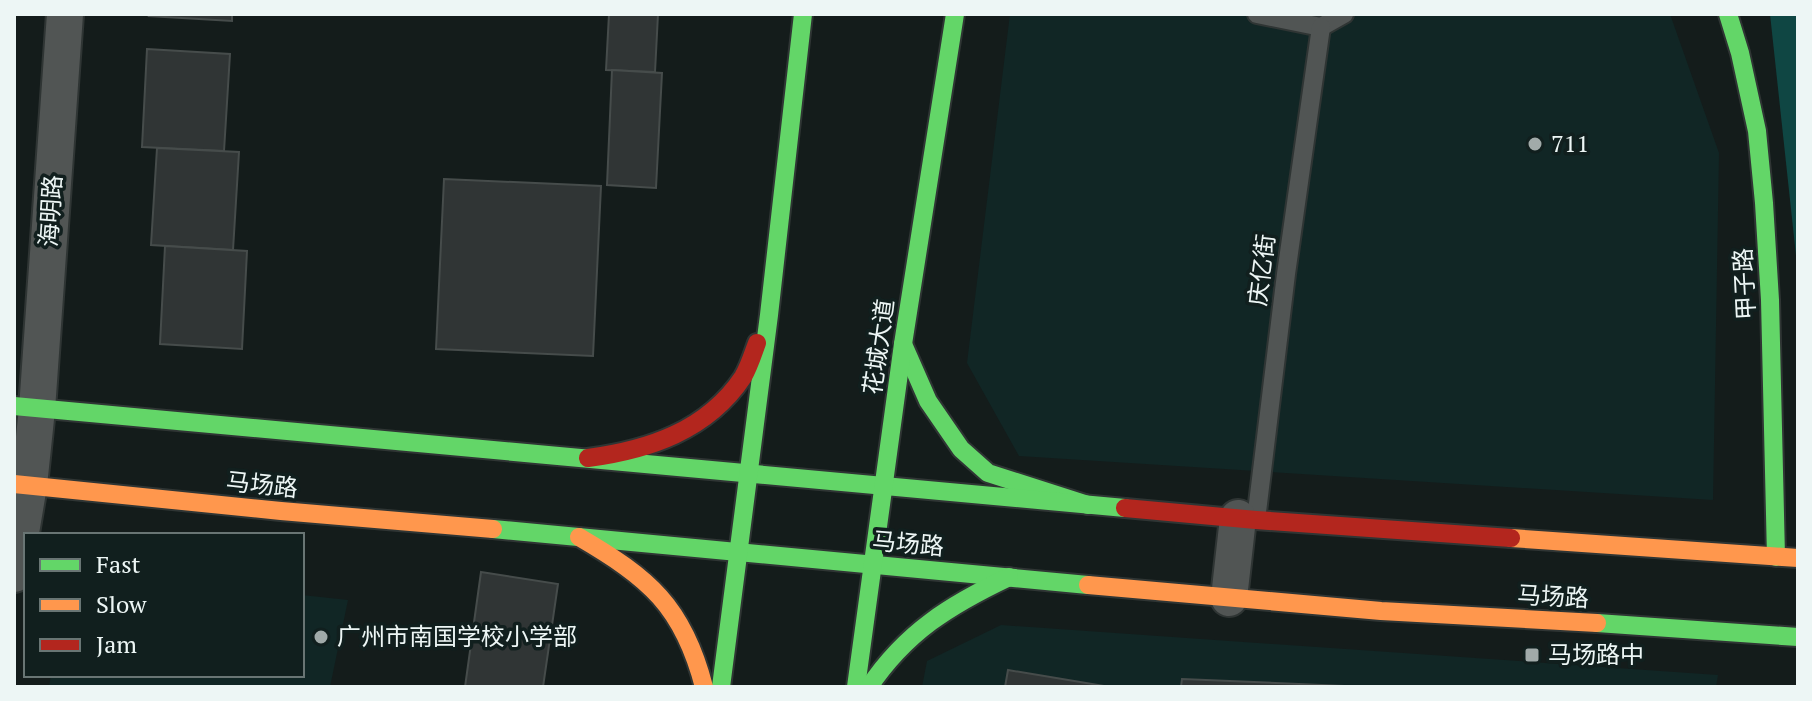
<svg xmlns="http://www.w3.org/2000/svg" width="1812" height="701" font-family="'PT Serif','Noto Sans SC',serif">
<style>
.built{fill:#112625}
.green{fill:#0f4643}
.building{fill:#303535;stroke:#464c4b;stroke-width:2}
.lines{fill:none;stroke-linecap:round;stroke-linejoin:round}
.lane-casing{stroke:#2f3534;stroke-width:22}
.street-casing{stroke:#2f3534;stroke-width:40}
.fast-casing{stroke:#2f3534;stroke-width:22}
.slow-casing{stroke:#2f3534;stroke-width:22}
.jam-casing{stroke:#2f3534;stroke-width:22}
.lane{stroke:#515554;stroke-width:18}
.street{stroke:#515554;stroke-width:36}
.fast{stroke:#63d668;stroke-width:18}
.slow{stroke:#ff974d;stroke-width:18}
.jam{stroke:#b3261e;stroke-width:18}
.poi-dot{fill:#a1aaa9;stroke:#111f1e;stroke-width:3}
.labels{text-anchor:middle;stroke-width:7;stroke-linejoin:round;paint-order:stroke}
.poi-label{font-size:24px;fill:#edf6f5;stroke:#111f1e;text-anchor:start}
.street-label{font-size:24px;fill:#edf6f5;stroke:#111f1e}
</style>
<rect width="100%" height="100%" fill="#141c1b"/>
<g class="built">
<path d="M 1010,14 L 1257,14 L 1321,27 L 1344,14 L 1670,14 L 1719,153 L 1713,500 L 1019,456 L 967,363 Z"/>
<path d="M 302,595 L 348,600 L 330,687 L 49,687 L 51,675 L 302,675 Z"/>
<path d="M 1001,625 L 1718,675 L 1716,687 L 922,687 L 927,661 Z"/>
</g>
<path class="green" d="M 1770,14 L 1798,14 L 1798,274 Z"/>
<g class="building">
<path d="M 150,14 L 232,14 L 232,21 L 149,16 Z"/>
<path d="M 609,14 L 658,14 L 655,72 L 606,70 Z"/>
<path d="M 147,49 L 230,54 L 224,151 L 142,147 Z"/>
<path d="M 612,70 L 662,73 L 656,188 L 607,185 Z"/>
<path d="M 157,148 L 239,152 L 233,250 L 151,245 Z"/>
<path d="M 444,179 L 601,186 L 593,356 L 436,349 Z"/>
<path d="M 165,246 L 247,251 L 242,349 L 160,344 Z"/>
<path d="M 481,572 L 558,584 L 543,687 L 465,687 Z"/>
<path d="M 1008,670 L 1110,687 L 1005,687 Z"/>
<path d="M 1182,679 L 1368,687 L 1181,687 Z"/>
</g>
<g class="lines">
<g class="lane-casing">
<g id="lane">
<path d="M 1257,14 L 1321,27 L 1344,14"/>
<path d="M 1256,520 L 1286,274 L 1321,27"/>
</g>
</g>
<g class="street-casing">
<g id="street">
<path d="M 14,574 L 29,485 L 37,409 L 65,14"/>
<path d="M 1229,598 L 1238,518"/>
</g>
</g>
<g class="fast-casing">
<g id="fast">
<path d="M 1728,14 L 1740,53 L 1757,131 L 1764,203 L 1770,300 L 1776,557"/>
<path d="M 903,344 L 928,401 L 961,449 L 988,473 L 1088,505"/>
<path d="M 14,406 L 1125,508"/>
<path d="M 493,529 L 1088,585"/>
<path d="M 1597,623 L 1798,637"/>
<path d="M 721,687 L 769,315 L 803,14"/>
<path d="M 856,687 L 903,344 L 955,14"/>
<path d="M 869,687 C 906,632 950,605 1009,577"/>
</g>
</g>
<g class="slow-casing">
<g id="slow">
<path d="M 14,484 L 281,511 L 493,529"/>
<path d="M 579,537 C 649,578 683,606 704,687"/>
<path d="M 1511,538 L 1798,558"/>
<path d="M 1088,585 L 1381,611 L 1597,623"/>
</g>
</g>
<g class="jam-casing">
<g id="jam">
<path d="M 588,458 C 648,450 707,431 743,377 C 749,367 753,354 757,343"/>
<path d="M 1125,508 L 1256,520 L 1511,538"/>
</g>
</g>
<use href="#lane" class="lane"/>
<use href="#street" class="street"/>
<use href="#fast" class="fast"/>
<use href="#slow" class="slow"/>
<use href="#jam" class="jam"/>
</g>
<g class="poi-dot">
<circle cx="1535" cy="144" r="8"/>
<circle cx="321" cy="637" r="8"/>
<rect x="1524" y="647" width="16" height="16" rx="4"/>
</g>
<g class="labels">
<g class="poi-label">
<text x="1551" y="152">711</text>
<text x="337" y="645">广州市南国学校小学部</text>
<text x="1548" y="663">马场路中</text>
</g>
<g class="street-label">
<text transform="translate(51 211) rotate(-86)" y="8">海明路</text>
<text transform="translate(1262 270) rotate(-83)" y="8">庆亿街</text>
<text transform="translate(1745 284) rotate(-93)" y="8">甲子路</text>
<text transform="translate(879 347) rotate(-82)" y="8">花城大道</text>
<text transform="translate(262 485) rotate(6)" y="8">马场路</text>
<text transform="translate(908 544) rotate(5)" y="8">马场路</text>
<text transform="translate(1553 597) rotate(3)" y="8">马场路</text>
</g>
</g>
<rect width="1812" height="701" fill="none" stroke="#edf6f5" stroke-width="32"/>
<rect x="24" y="533" width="280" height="144" fill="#111f1e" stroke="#697574" stroke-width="2"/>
<rect x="40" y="559" width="40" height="12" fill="#63d668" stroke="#697574" stroke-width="2"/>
<text x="96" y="573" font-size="24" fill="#edf6f5">Fast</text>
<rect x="40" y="599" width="40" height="12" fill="#ff974d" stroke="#697574" stroke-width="2"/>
<text x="96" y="613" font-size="24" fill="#edf6f5">Slow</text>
<rect x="40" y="639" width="40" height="12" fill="#b3261e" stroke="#697574" stroke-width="2"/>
<text x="96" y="653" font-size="24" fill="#edf6f5">Jam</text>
</svg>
